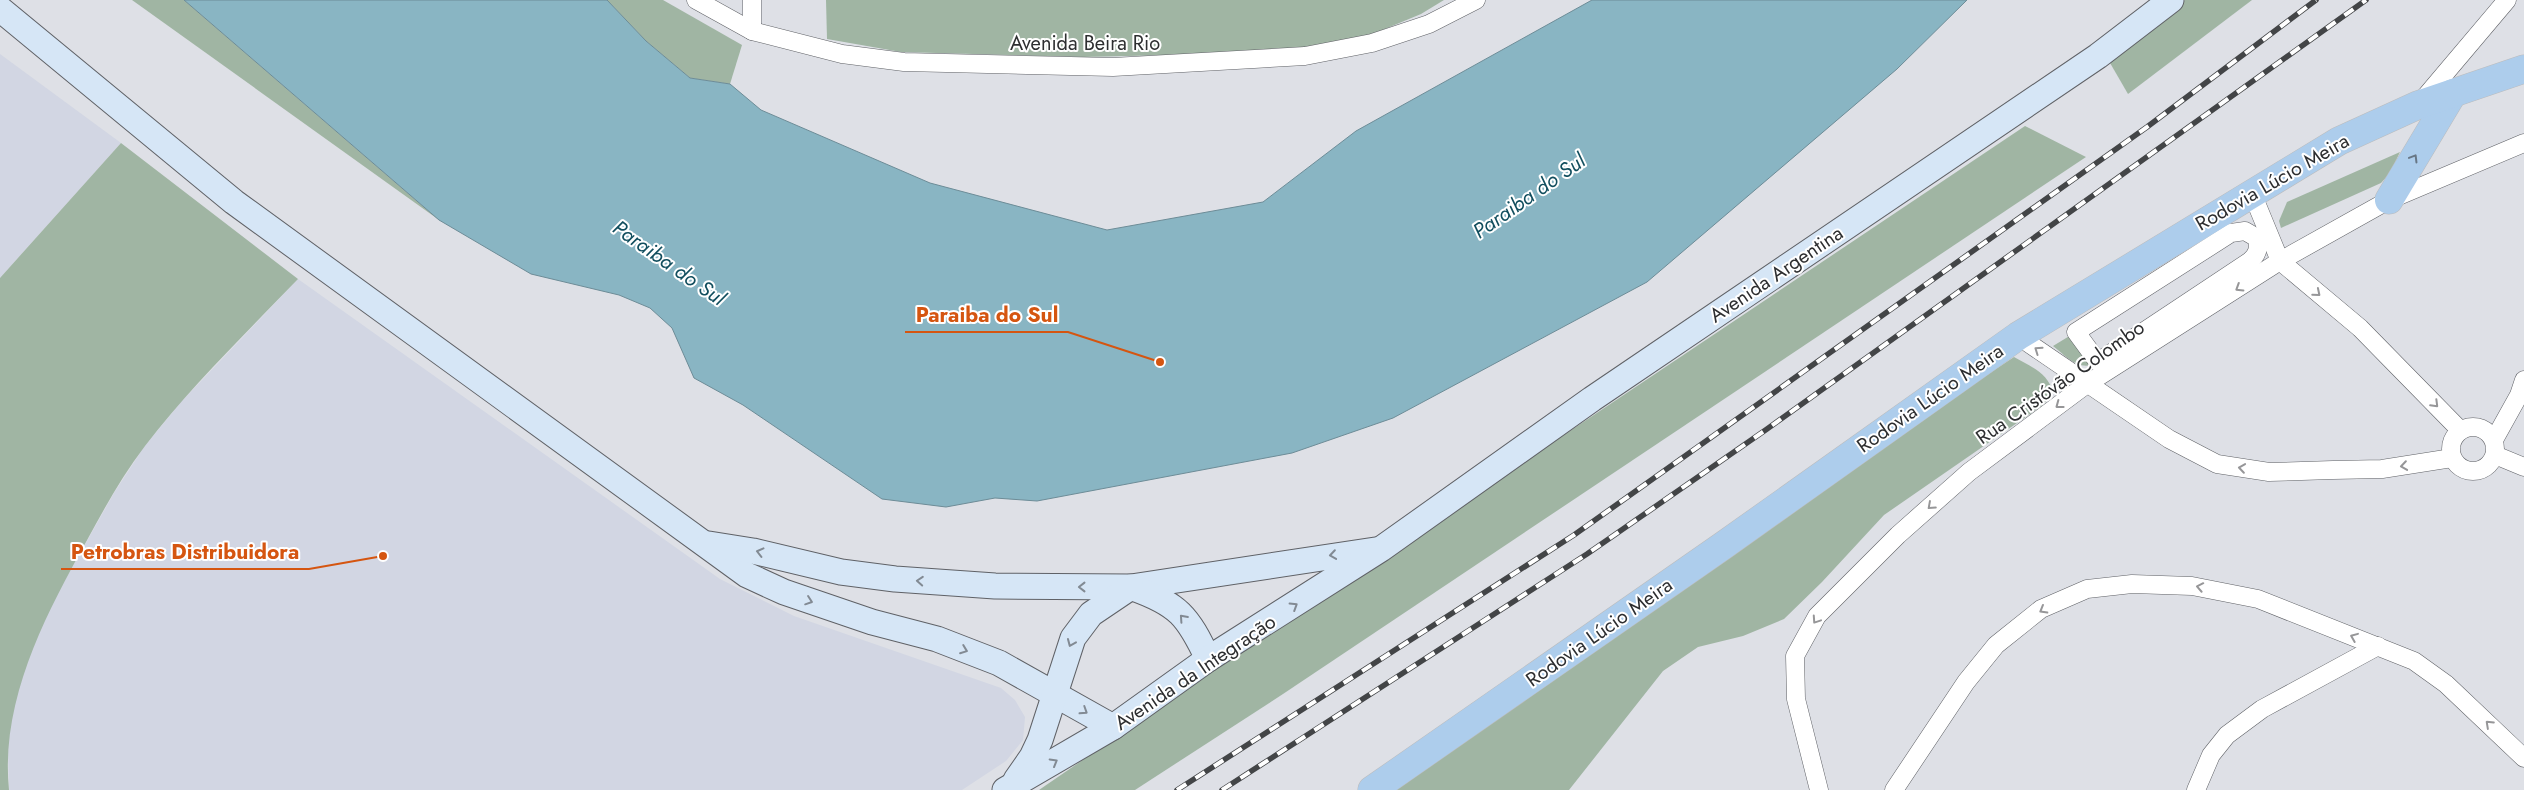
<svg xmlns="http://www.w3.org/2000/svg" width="2524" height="790" font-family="Jost,sans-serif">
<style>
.built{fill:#d2d6e3}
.green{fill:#a0b5a3}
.water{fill:#89b5c3;stroke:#6d8c97}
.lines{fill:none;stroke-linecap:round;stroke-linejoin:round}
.street-casing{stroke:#5f6166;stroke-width:19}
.secondary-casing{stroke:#5f6166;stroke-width:27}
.primary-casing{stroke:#bcbcbd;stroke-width:29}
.street{stroke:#fff;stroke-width:18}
.secondary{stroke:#d6e6f6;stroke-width:25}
.primary{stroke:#adcdec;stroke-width:28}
.rail-casing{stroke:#434547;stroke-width:5.5}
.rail{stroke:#fff;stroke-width:4;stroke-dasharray:11;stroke-linecap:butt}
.oneway{stroke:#677685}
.oneway2{stroke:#969698}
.oneway3{stroke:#828a93}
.labels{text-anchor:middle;stroke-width:4;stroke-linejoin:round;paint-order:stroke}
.street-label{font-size:20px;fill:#2d2e30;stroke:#fff}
.water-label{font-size:21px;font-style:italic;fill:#114e5e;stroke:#fff}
.leader{fill:none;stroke:#d55510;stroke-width:2}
.callout-dot{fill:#d55510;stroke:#fff;stroke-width:2}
.callout-label{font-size:21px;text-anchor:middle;font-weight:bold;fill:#d55510;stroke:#fff;stroke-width:4;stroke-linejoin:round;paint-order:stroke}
</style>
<rect width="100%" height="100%" fill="#dee0e6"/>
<g class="built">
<path d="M 0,54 L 121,143 L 0,278 Z"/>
<path d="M 298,279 L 720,579 L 794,616 L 1001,688 L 1015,700 L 1025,717 L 1023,740 L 1006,761 L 962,790 L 9,790 L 8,747 L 12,708 L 29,654 L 56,596 L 114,493 L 144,447 L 182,401 Z"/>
</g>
<g class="green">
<path d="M 132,0 L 184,0 L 439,220 Z"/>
<path d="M 607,0 L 663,0 L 742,45 L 730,84 L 690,78 L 646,41 Z"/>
<path d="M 826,0 L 1444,0 L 1421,14 L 1356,41 L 1286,49 L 1172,55 L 1084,57 L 901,52 L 827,39 Z"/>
<path d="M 2185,0 L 2252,0 L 2128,94 L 2106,56 Z"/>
<path d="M 2025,126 L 2086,157 L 1283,694 L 1135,790 L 1039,790 L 1237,654 Z"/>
<path d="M 121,143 L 298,279 C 246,333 191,386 145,446 C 122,476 104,509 86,542 C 45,616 0,701 9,790 L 0,790 L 0,278 Z"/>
<path d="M 2400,152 L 2390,173 L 2381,183 L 2281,228 L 2279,221 L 2287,202 Z"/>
<path d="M 2076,332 L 2098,362 C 2080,373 2067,357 2053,346 Z"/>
<path d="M 2014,357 C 2030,366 2049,373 2053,393 L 2043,405 L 1884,515 L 1822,582 L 1784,619 L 1743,636 L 1698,647 L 1663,671 L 1569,790 L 1396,790 L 1975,383 Z"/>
</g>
<path class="water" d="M 184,0 L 607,0 L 646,41 L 690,78 L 730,84 L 761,110 L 930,183 L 1107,230 L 1263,202 L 1356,131 L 1592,0 L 1967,0 L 1897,69 L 1647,282 L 1393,418 L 1292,453 L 1037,501 L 995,498 L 946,507 L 882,499 L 743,405 L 694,378 L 672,328 L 650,308 L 619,295 L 531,274 L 439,220 Z"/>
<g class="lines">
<g class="street-casing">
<g id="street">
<path d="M 696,0 L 752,31 L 842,54 L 904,62 L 1113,67 L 1305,56 L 1372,43 L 1429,24 L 1476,0"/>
<path d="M 752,31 L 752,0"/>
<path d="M 2420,103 L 2507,0"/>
<path d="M 2252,193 L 2280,261 L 2360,328 L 2460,430"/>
<path d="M 2245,231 L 2257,238 C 2259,248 2258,254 2250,261 L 2098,362 L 2076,332 L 2231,233 Z"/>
<path d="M 2018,336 L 2169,439 L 2217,464 L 2269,472 L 2333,470 L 2382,469 L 2452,458"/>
<circle cx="2473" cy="449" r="22"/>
<path d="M 2494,440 L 2519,395 L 2524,380"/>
<path d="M 2495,455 L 2524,467"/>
<path d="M 1819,790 L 1796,699 L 1795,656 L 1817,616 L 1898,535 L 1969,472 L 2087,384 L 2280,261 L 2389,200 L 2524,143"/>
<path d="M 1894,790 L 1966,682 L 1996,645 L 2041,609 L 2087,589 L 2132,584 L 2192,586 L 2258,599 L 2414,661 L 2446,684 L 2524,758"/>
<path d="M 2196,790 L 2211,755 L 2227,735 L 2262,709 L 2378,646"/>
</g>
</g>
<g class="secondary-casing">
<g id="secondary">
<path d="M 0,9 L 234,202 L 747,575 L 784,592 L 872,622 L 937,639 L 999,663 L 1113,727"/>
<path d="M 709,544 L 753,551 L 841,572 L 895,579 L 995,586 L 1131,587 L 1375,550"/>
<path d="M 1133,588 C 1178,604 1188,616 1208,659"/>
<path d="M 1016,780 L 1032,757 L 1040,740 L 1073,638 L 1091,614 L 1131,587"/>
<path d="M 1005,790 L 1113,727 L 1208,659 L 1381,549 L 1592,399 L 2098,56 L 2171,0"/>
</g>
</g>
<g class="primary-casing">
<g id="primary">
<path d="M 2389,200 L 2453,93"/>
<path d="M 1372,790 L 1724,545 L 2018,336 L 2339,141 L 2418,105 L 2524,69"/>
</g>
</g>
<use href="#street" class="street"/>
<use href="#secondary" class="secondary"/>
<use href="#primary" class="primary"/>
<g class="rail-casing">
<g id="rail">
<path d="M 1177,790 L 1574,535 L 2147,127 L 2316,0"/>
<path d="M 1222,790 L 1587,554 L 1767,429 L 2366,0"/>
</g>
</g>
<use href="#rail" class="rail"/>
</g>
<defs><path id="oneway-chevron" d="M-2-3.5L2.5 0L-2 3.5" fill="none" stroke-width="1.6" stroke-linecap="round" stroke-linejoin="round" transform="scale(1.25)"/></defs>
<use class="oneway" href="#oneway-chevron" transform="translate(2414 158) rotate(-59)"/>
<g class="oneway2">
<use href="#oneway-chevron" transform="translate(2239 288) rotate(148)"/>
<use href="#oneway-chevron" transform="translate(2317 293) rotate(40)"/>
<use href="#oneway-chevron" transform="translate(2038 350) rotate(-145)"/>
<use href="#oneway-chevron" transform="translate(2435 404) rotate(45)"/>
<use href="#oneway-chevron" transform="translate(2059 405) rotate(143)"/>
<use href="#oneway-chevron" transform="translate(2404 466) rotate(172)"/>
<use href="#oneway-chevron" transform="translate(2242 468) rotate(-172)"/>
<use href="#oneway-chevron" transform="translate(1931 506) rotate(138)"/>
<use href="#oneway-chevron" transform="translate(2200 587) rotate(-169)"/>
<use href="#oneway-chevron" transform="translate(2043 610) rotate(150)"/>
<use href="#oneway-chevron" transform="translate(1816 620) rotate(124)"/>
<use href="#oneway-chevron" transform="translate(2354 637) rotate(-158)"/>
<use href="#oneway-chevron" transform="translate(2489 724) rotate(-137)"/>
</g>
<g class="oneway3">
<use href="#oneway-chevron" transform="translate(760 552) rotate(-166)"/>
<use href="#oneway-chevron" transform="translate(1333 555) rotate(172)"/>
<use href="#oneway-chevron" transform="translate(920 581) rotate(-176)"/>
<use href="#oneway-chevron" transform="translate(1082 587) rotate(-180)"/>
<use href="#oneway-chevron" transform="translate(809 601) rotate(19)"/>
<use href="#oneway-chevron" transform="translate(1294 606) rotate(-32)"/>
<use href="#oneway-chevron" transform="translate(1183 618) rotate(-132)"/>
<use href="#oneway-chevron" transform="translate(1071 643) rotate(113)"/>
<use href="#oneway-chevron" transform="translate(964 650) rotate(21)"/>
<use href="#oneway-chevron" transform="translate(1084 711) rotate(33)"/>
<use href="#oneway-chevron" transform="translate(1054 762) rotate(-30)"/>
</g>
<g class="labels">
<g class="street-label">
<text x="1085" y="50">Avenida Beira Rio</text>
<text transform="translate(2272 182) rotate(-30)" y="7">Rodovia Lúcio Meira</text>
<text transform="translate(1776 274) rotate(-34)" y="7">Avenida Argentina</text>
<text transform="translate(2060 382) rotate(-35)" y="7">Rua Cristóvão Colombo</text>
<text transform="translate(1930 398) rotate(-35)" y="7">Rodovia Lúcio Meira</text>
<text transform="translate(1599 632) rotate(-35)" y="7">Rodovia Lúcio Meira</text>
<text transform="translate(1195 672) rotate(-34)" y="7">Avenida da Integração</text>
</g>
<g class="water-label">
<text transform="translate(1529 196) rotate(-35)" y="7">Paraiba do Sul</text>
<text transform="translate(669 263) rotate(35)" y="7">Paraiba do Sul</text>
</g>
</g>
<path class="leader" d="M1160 362L1068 332H905M383 556L309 569H61"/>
<g class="callout-dot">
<circle cx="1160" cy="362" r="5"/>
<circle cx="383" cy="556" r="5"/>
</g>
<g class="callout-label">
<text x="987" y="322">Paraiba do Sul</text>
<text x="185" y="559">Petrobras Distribuidora</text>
</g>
</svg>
